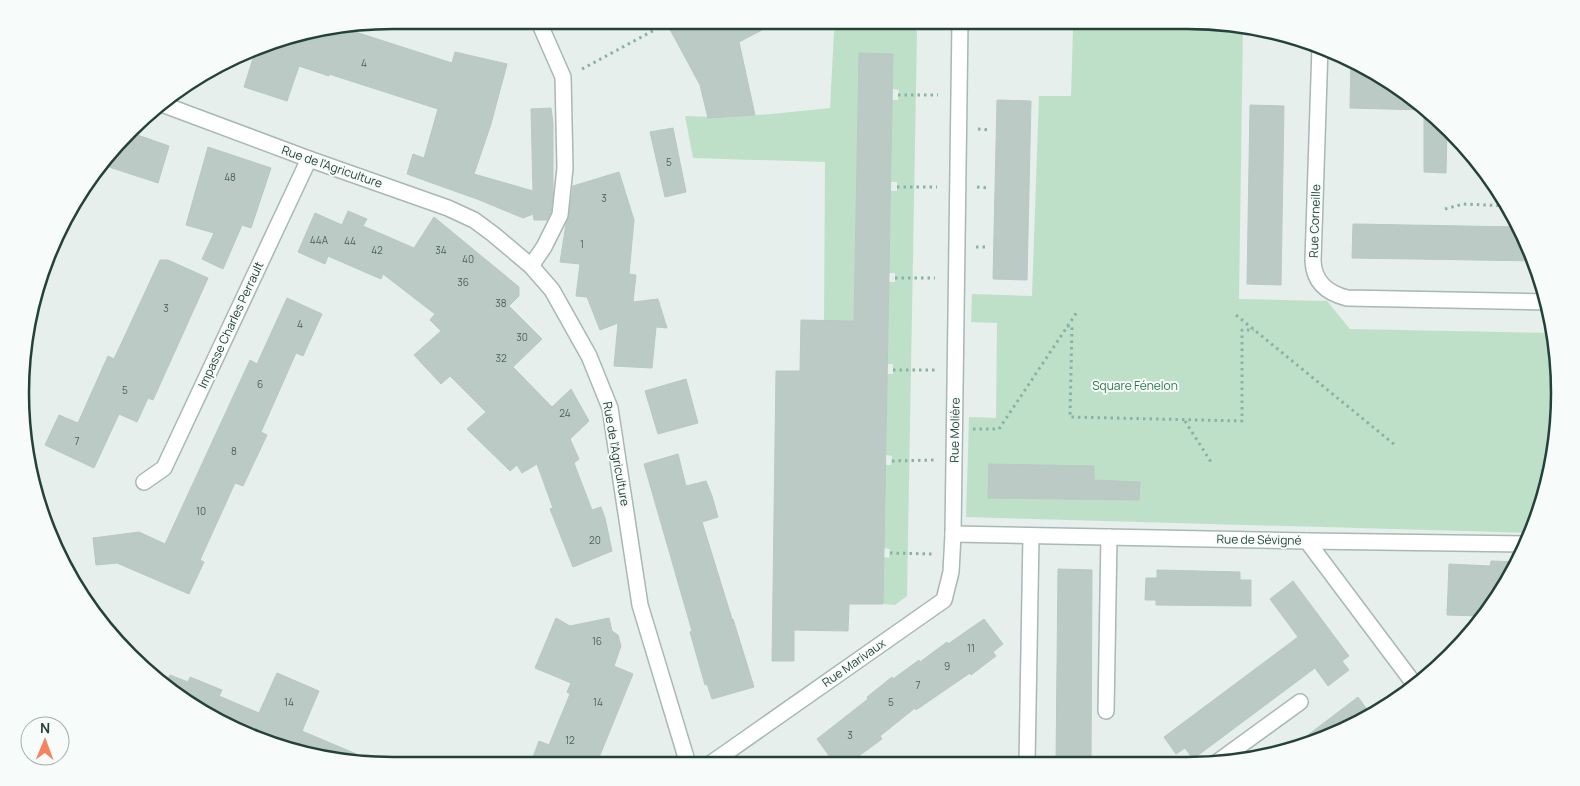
<svg xmlns="http://www.w3.org/2000/svg" width="1580" height="786" font-family="Manrope,sans-serif">
<style>
.green{fill:#bfe0c8}
.building{fill:#bbcac4;stroke:#b8c9c2}
.lines{fill:none;stroke-linecap:round;stroke-linejoin:round}
.minor-casing{stroke:#a8b8b2;stroke-width:18}
.path{stroke:#86b3a5;stroke-width:3;stroke-dasharray:2.5 4;stroke-linecap:butt}
.minor{stroke:#fff;stroke-width:15}
.labels{text-anchor:middle;stroke-width:4;stroke-linejoin:round;paint-order:stroke}
.number-label{font-size:10px;fill:#4a645c}
.street-label{font-size:12px;fill:#24423a;stroke:#f7fbf9}
.park-label{font-size:12px;fill:#2d7a4b;stroke:#f7fbf9}
.rim{fill:none;stroke:#24423a;stroke-width:2.5}
</style>
<rect width="100%" height="100%" fill="#e6efeb"/>
<g class="green">
<path d="M 840,20 L 904,20 L 917,31 L 907,596 L 895,605 L 883,604 L 884,557 L 889,558 L 890,549 L 884,548 L 885,465 L 891,465 L 892,456 L 886,455 L 887,374 L 893,374 L 893,364 L 887,364 L 889,282 L 895,282 L 895,273 L 889,273 L 891,191 L 897,191 L 897,182 L 891,182 L 892,100 L 898,100 L 899,90 L 893,89 L 893,54 L 859,54 L 854,321 L 824,320 L 825,162 L 693,158 L 685,116 C 733,119 782,113 830,108 L 834,32 Z"/>
<path d="M 983,21 L 1243,26 L 1239,299 L 1327,301 L 1350,329 L 1554,333 L 1557,344 L 1559,417 L 1547,489 L 1531,533 L 966,517 L 969,417 L 996,418 L 997,323 L 971,322 L 972,294 L 1032,296 L 1039,96 L 1071,96 L 1073,29 L 982,26 Z"/>
</g>
<g class="building">
<path d="M 665,20 L 781,20 L 739,42 L 755,115 L 708,118 L 700,85 Z"/>
<path d="M 343,28 L 452,63 L 455,52 L 507,64 L 491,124 L 474,174 L 533,191 L 531,109 L 551,108 L 553,123 L 553,197 L 551,212 L 547,220 L 534,220 L 533,214 L 523,218 L 477,199 L 407,174 L 413,154 L 424,158 L 438,109 L 329,74 L 329,76 L 299,66 L 287,101 L 244,87 L 256,49 L 273,40 Z"/>
<path d="M 859,53 L 893,54 L 883,604 L 849,604 L 848,631 L 794,630 L 794,661 L 772,661 L 776,371 L 800,371 L 801,320 L 854,321 Z"/>
<path d="M 1351,58 L 1414,97 L 1447,128 L 1446,173 L 1424,172 L 1424,110 L 1350,108 Z"/>
<path d="M 997,100 L 1031,101 L 1027,280 L 993,279 Z"/>
<path d="M 1250,105 L 1284,106 L 1281,285 L 1247,284 Z"/>
<path d="M 673,128 L 686,192 L 665,197 L 650,132 Z"/>
<path d="M 129,132 L 169,146 L 158,183 L 100,164 L 112,147 Z"/>
<path d="M 208,147 L 271,168 L 251,228 L 242,225 L 223,269 L 202,259 L 214,233 L 186,225 Z"/>
<path d="M 619,172 L 634,220 L 629,274 L 636,275 L 633,302 L 658,299 L 667,328 L 656,327 L 652,368 L 614,366 L 618,323 L 600,330 L 587,297 L 576,296 L 580,264 L 560,262 L 566,224 L 569,216 L 573,186 Z"/>
<path d="M 348,211 L 367,219 L 363,226 L 414,248 L 434,217 L 519,287 L 519,296 L 509,306 L 542,339 L 513,367 L 552,407 L 571,389 L 589,421 L 570,439 L 579,459 L 574,463 L 592,510 L 601,507 L 605,518 L 612,551 L 573,567 L 550,509 L 553,508 L 537,464 L 522,473 L 517,465 L 510,471 L 467,429 L 486,412 L 450,376 L 441,384 L 414,355 L 441,331 L 430,320 L 435,314 L 383,274 L 381,279 L 328,256 L 325,264 L 298,252 L 315,213 L 342,225 Z"/>
<path d="M 1353,224 L 1519,227 L 1535,261 L 1352,258 Z"/>
<path d="M 160,260 L 168,260 L 208,278 L 153,400 L 148,398 L 137,422 L 119,414 L 94,468 L 45,445 L 59,415 L 78,423 L 108,356 L 114,359 Z"/>
<path d="M 287,298 L 322,314 L 303,356 L 296,353 L 261,432 L 267,435 L 243,486 L 235,483 L 200,560 L 204,562 L 189,594 L 117,563 L 96,565 L 93,538 L 139,532 L 165,544 L 250,360 L 257,364 Z"/>
<path d="M 686,379 L 698,423 L 658,434 L 645,391 Z"/>
<path d="M 678,454 L 686,486 L 706,481 L 712,496 L 718,517 L 702,522 L 732,619 L 733,619 L 754,687 L 712,699 L 707,684 L 705,685 L 690,632 L 692,631 L 644,464 Z"/>
<path d="M 989,464 L 1094,466 L 1094,480 L 1140,482 L 1139,500 L 988,498 Z"/>
<path d="M 1491,561 L 1519,562 L 1483,616 L 1447,615 L 1449,564 L 1490,566 Z"/>
<path d="M 1058,569 L 1092,570 L 1091,763 L 1056,763 Z"/>
<path d="M 1157,570 L 1240,572 L 1240,580 L 1251,580 L 1251,606 L 1156,605 L 1156,600 L 1145,600 L 1146,578 L 1157,578 Z"/>
<path d="M 1293,581 L 1349,656 L 1342,661 L 1349,670 L 1328,686 L 1315,668 L 1193,759 L 1185,748 L 1176,754 L 1164,737 L 1298,637 L 1270,599 Z"/>
<path d="M 556,618 L 570,626 L 609,618 L 612,631 L 618,635 L 621,646 L 614,666 L 633,674 L 596,765 L 530,765 L 539,741 L 549,745 L 570,694 L 567,692 L 571,683 L 535,668 Z"/>
<path d="M 984,619 L 1003,644 L 993,652 L 996,656 L 971,675 L 970,673 L 916,710 L 915,708 L 880,736 L 882,739 L 848,764 L 835,764 L 817,739 L 868,699 L 867,697 L 892,677 L 893,679 L 919,660 L 920,662 L 947,642 L 948,644 Z"/>
<path d="M 277,673 L 319,691 L 302,731 L 361,756 L 359,764 L 297,753 L 228,728 L 166,683 L 170,675 L 188,682 L 190,677 L 222,690 L 219,696 L 259,713 Z"/>
<path d="M 1358,697 L 1371,715 L 1329,738 L 1307,744 L 1304,738 Z"/>
</g>
<g class="lines">
<g class="minor-casing">
<g id="minor">
<path d="M 1320,47 L 1313,261 C 1314,282 1327,293 1347,298 L 1547,302"/>
<path d="M 159,103 L 309,159 L 448,208 L 474,220 L 493,234 L 531,266 L 552,290 L 589,356 L 610,408 L 640,605 L 688,764"/>
<path d="M 531,266 L 544,247 L 560,215 L 565,168 L 563,77 L 538,20"/>
<path d="M 144,482 L 164,468 L 309,159"/>
<path d="M 953,534 L 1307,541 L 1415,685"/>
<path d="M 1307,541 L 1527,544"/>
<path d="M 1106,711 L 1109,537"/>
<path d="M 1027,763 L 1031,536"/>
<path d="M 1216,763 L 1300,702"/>
<path d="M 710,764 L 944,600 L 951,572 L 953,534 L 960,21"/>
</g>
</g>
<g class="path">
<path d="M 582,69 L 673,20"/>
<path d="M 898,95 L 938,95"/>
<path d="M 978,129 L 990,130"/>
<path d="M 897,187 L 937,187"/>
<path d="M 977,187 L 989,188"/>
<path d="M 1445,209 L 1463,204 L 1509,206"/>
<path d="M 976,247 L 988,247"/>
<path d="M 895,278 L 935,278"/>
<path d="M 1236,315 L 1395,445"/>
<path d="M 1067,326 L 1072,326 L 1070,417 L 1242,421 L 1242,330 L 1254,330"/>
<path d="M 893,370 L 936,370"/>
<path d="M 1185,421 L 1211,462"/>
<path d="M 973,429 L 999,429 L 1077,312"/>
<path d="M 892,461 L 935,460"/>
<path d="M 890,553 L 932,554"/>
</g>
<use href="#minor" class="minor"/>
</g>
<g class="labels">
<g class="number-label">
<text x="364" y="67">4</text>
<text x="669" y="166">5</text>
<text x="230" y="181">48</text>
<text x="604" y="202">3</text>
<text x="319" y="244">44A</text>
<text x="350" y="245">44</text>
<text x="582" y="248">1</text>
<text x="377" y="254">42</text>
<text x="441" y="254">34</text>
<text x="468" y="263">40</text>
<text x="463" y="286">36</text>
<text x="501" y="307">38</text>
<text x="166" y="312">3</text>
<text x="300" y="328">4</text>
<text x="522" y="341">30</text>
<text x="501" y="362">32</text>
<text x="260" y="388">6</text>
<text x="125" y="394">5</text>
<text x="565" y="417">24</text>
<text x="77" y="445">7</text>
<text x="234" y="455">8</text>
<text x="201" y="515">10</text>
<text x="595" y="544">20</text>
<text x="597" y="645">16</text>
<text x="971" y="652">11</text>
<text x="947" y="670">9</text>
<text x="918" y="689">7</text>
<text x="289" y="706">14</text>
<text x="598" y="706">14</text>
<text x="891" y="706">5</text>
<text x="850" y="739">3</text>
<text x="570" y="744">12</text>
</g>
<g class="street-label">
<text transform="translate(332 167) rotate(19)" y="4">Rue de l'Agriculture</text>
<text transform="translate(1315 221) rotate(-88)" y="4">Rue Corneille</text>
<text transform="translate(231 325) rotate(-65)" y="4">Impasse Charles Perrault</text>
<text transform="translate(955 430) rotate(-89)" y="4">Rue Molière</text>
<text transform="translate(616 454) rotate(80)" y="4">Rue de l'Agriculture</text>
<text transform="translate(1259 540) rotate(1)" y="4">Rue de Sévigné</text>
<text transform="translate(854 663) rotate(-35)" y="4">Rue Marivaux</text>
</g>
<g class="park-label">
<text x="1135" y="390">Square Fénelon</text>
</g>
</g>
<path d="M0 0H1580V786H0ZM393 29H1187A364 364 0 0 1 1551 393V393A364 364 0 0 1 1187 757H393A364 364 0 0 1 29 393V393A364 364 0 0 1 393 29Z" fill="#f7fbf9" fill-rule="evenodd"/>
<path class="rim" d="M393 29H1187A364 364 0 0 1 1551 393V393A364 364 0 0 1 1187 757H393A364 364 0 0 1 29 393V393A364 364 0 0 1 393 29Z"/>
<g transform="translate(45 741) rotate(1)"><circle r="24" fill="#f7fbf9" stroke="#a3b1ad"/>
<path d="M0-4L9 19L0 12L-9 19Z" fill="#f4845f"/>
<text y="-8" font-size="14" font-weight="bold" text-anchor="middle" fill="#24423a">N</text>
</g>
</svg>
